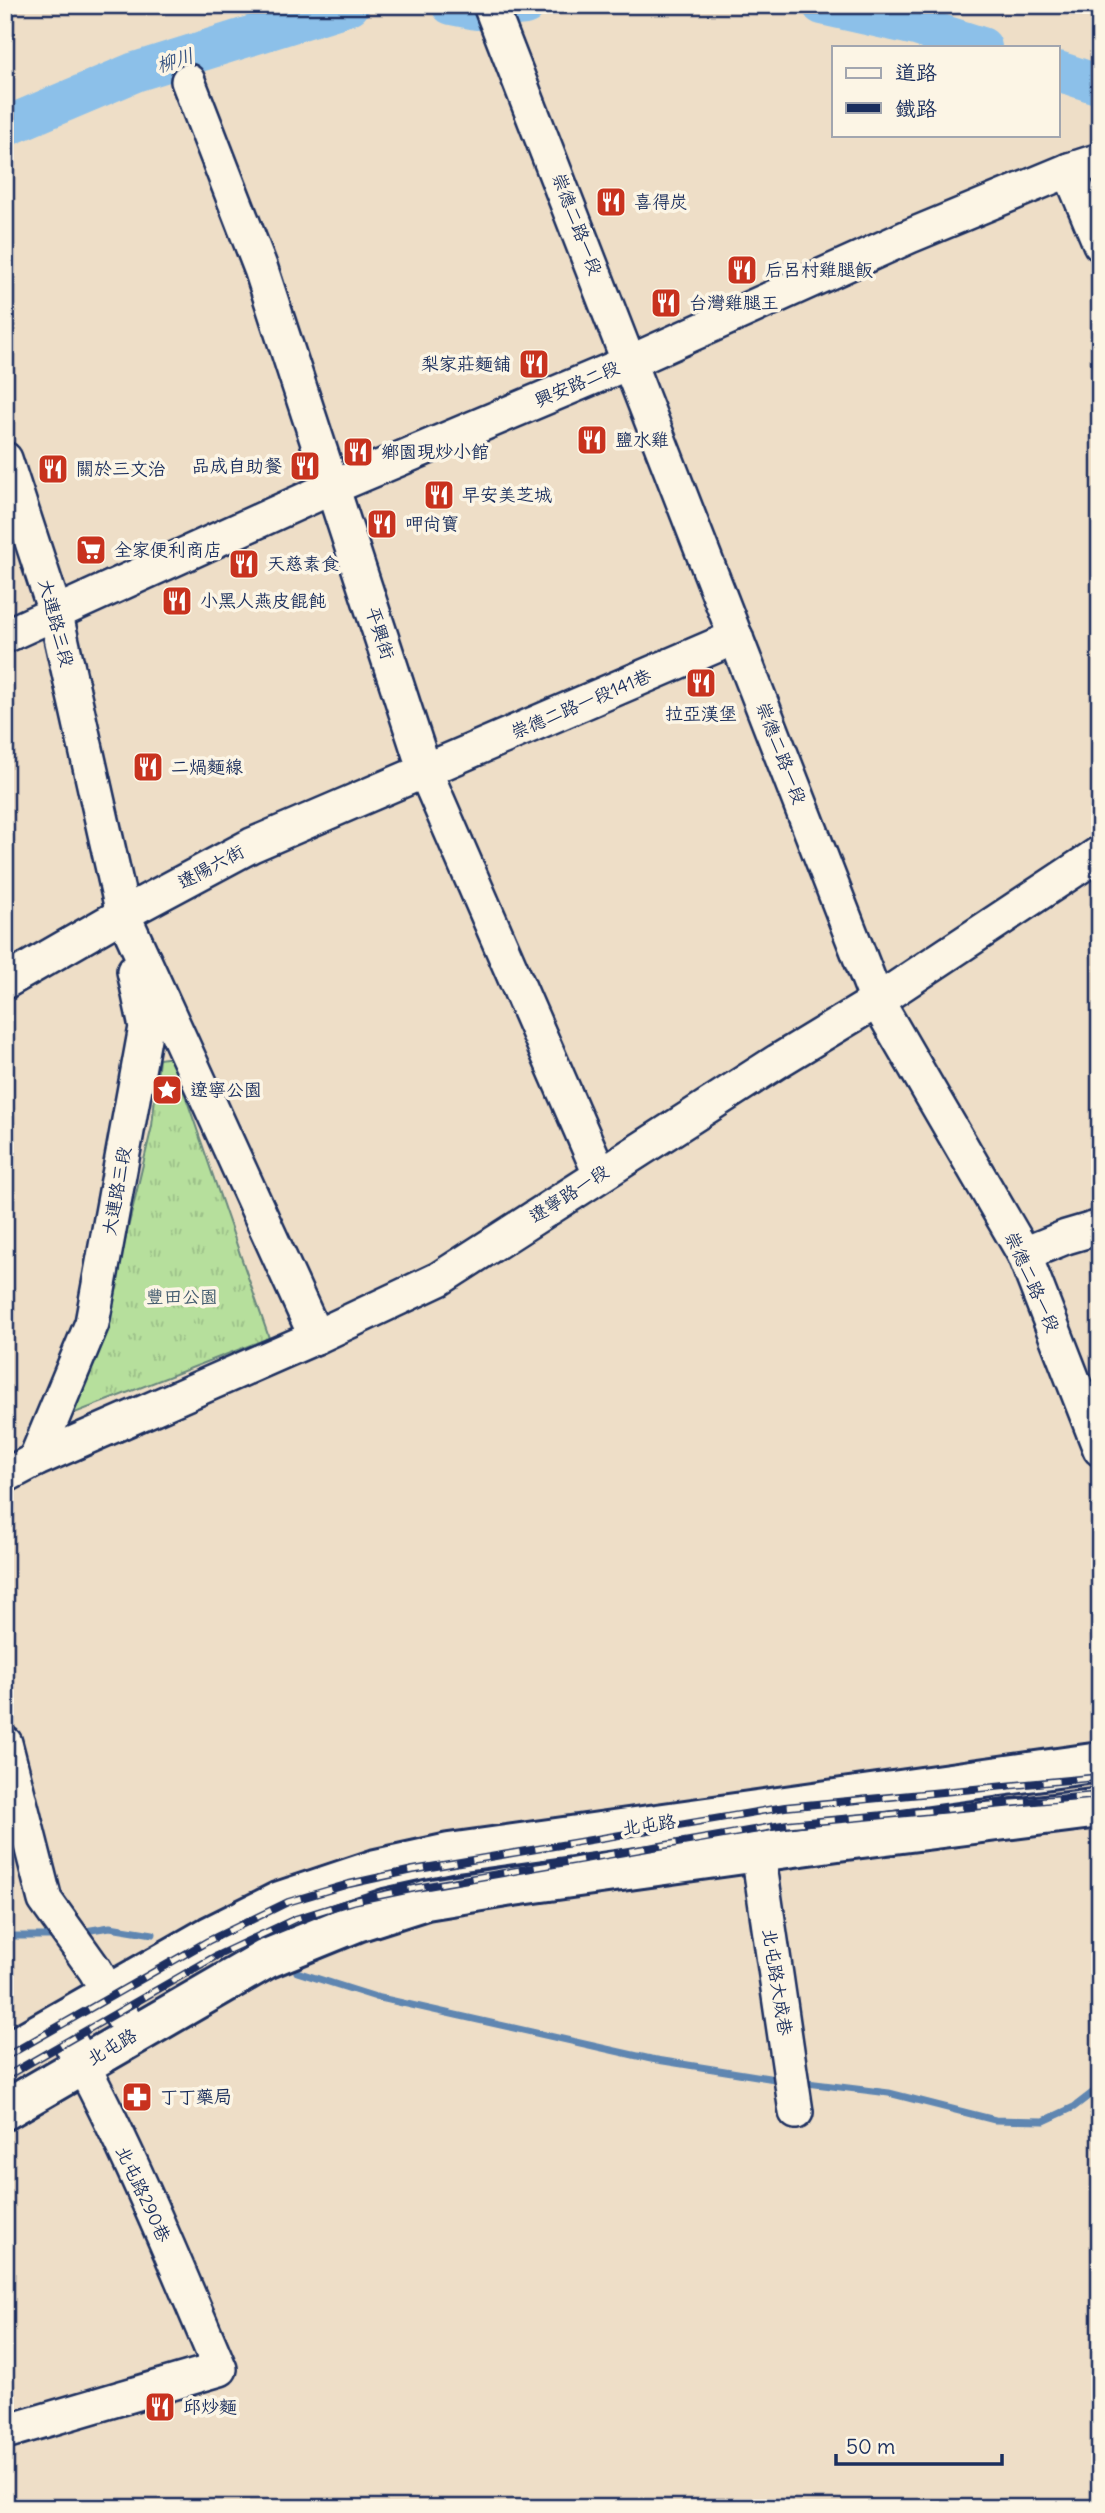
<svg xmlns="http://www.w3.org/2000/svg" width="1105" height="2513" font-family="Delius,'LXGW WenKai TC',sans-serif">
<style>
.grass{fill:url(#grass-tufts);stroke:#68877d;stroke-width:2}
.lines{fill:none;stroke-linecap:round;stroke-linejoin:round}
.stream{stroke:#5f86b1;stroke-width:7}
.river{stroke:#8cc0e9;stroke-width:40}
.minor-casing{stroke:#1b2f5e;stroke-width:38}
.major-casing{stroke:#1b2f5e;stroke-width:44}
.minor{stroke:#fcf5e5;stroke-width:33}
.major{stroke:#fcf5e5;stroke-width:38}
.rail-casing{stroke:#1b2f5e;stroke-width:8}
.rail{stroke:#fcf5e5;stroke-width:5;stroke-dasharray:16;stroke-linecap:butt}
.labels{text-anchor:middle;stroke-width:7;stroke-linejoin:round;paint-order:stroke}
.poi-label{font-size:18px;fill:#1b2f5e;stroke:#fcf5e5;text-anchor:start}
.street-label{font-size:18px;fill:#1b2f5e;stroke:#fcf5e5}
.park-label{font-size:18px;fill:#425b6e;stroke:#fcf5e5}
.water-label{font-size:19px;font-style:italic;fill:#375381;stroke:#fcf5e5}
</style>
<defs>
<pattern id="grass-tufts" width="24" height="20" patternUnits="userSpaceOnUse" patternTransform="scale(1.75)"><rect width="24" height="20" fill="#b6df9c"/><path d="M3 7l-1-3M5 7V3M7 7l1-3M15 17l-1-3M17 17v-4M19 17l1-3" fill="none" stroke="#9cc089"/></pattern>
</defs>
<rect width="100%" height="100%" fill="#eedec7"/>
<filter id="ink" filterUnits="userSpaceOnUse"><feTurbulence type="fractalNoise" baseFrequency=".0143" numOctaves="2"/><feDisplacementMap in="SourceGraphic" scale="14" xChannelSelector="R" yChannelSelector="G"/><feConvolveMatrix kernelMatrix="1 2 1 2 8 2 1 2 1" color-interpolation-filters="sRGB"/></filter>
<g filter="url(#ink)">
<path class="grass" d="M 172,1057 L 269,1338 L 62,1418 L 104,1330 L 152,1126 L 159,1059 Z"/>
<g class="lines">
<g class="stream">
<path d="M 85,1931 L 110,1927 L 153,1934"/>
<path d="M 5,1936 L 50,1936"/>
<path d="M 297,1972 L 376,1997 L 651,2059 L 781,2080"/>
<path d="M 799,2082 L 889,2093 L 995,2120 L 1044,2121 L 1074,2107 L 1100,2087"/>
</g>
<g class="river">
<path d="M 451,5 L 476,10 L 525,5"/>
<path d="M 822,5 L 916,26 L 982,47"/>
<path d="M 1058,71 L 1100,85"/>
<path d="M 5,127 L 135,72 L 350,5"/>
</g>
<g class="minor-casing">
<g id="minor">
<path d="M 490,5 L 877,1001 L 1024,1254 L 1100,1449"/>
<path d="M 188,81 L 261,269 L 425,771 L 600,1174"/>
<path d="M 1069,170 L 1100,244"/>
<path d="M 5,459 L 56,615 L 123,914 L 316,1337"/>
<path d="M 5,636 L 333,487 L 630,362 L 910,236 L 1069,170 L 1100,160"/>
<path d="M 5,982 L 123,914 L 252,845 L 736,637"/>
<path d="M 1024,1254 L 1066,1237 L 1100,1227"/>
<path d="M 35,1460 L 92,1323 L 146,1027 L 134,971"/>
<path d="M 5,1476 L 35,1460 L 316,1337 L 439,1279 L 778,1061 L 877,1001 L 1100,853"/>
<path d="M 5,1743 L 45,1900 L 95,1970 L 133,2035"/>
<path d="M 758,1852 L 796,2112"/>
<path d="M 5,2432 L 220,2369 C 170,2252 122,2132 59,2022"/>
</g>
</g>
<g class="major-casing">
<g id="major">
<path d="M 5,2053 L 210,1936 L 280,1901 L 376,1869 L 449,1853 L 1100,1762"/>
<path d="M 5,2110 L 266,1959 L 357,1922 L 426,1900 L 506,1887 L 838,1841 L 1100,1808"/>
</g>
</g>
<use href="#minor" class="minor"/>
<use href="#major" class="major"/>
<g class="rail-casing">
<g id="rail">
<path d="M 5,2057 L 208,1941 L 288,1902 L 349,1884 L 413,1870 L 785,1807 L 1100,1777"/>
<path d="M 5,2077 L 216,1956 L 295,1919 L 353,1901 L 416,1888 L 788,1824 L 1100,1795"/>
</g>
</g>
<use href="#rail" class="rail"/>
</g>
</g>
<defs>
<g id="restaurant-square" transform="scale(1.575)"><rect x="-9" y="-9" width="18" height="18" rx="4" fill="#c8321e" stroke="#fcf5e5"/><path d="M-5-6h1v4h1v-4h1v4h1v-4h1v5L-1.5 .5V6h-2V.5L-5-1ZM5-6V6H3V1.5H1.5Q1.5-4 5-6Z" fill="#fff"/></g>
<g id="supermarket-square" transform="scale(1.575)"><rect x="-9" y="-9" width="18" height="18" rx="4" fill="#c8321e" stroke="#fcf5e5"/><path d="M-6-5.5h2.5l.6 2H6L4.5 2H-2.5L-4.4-4H-6ZM-1.5 3.2a1.3 1.3 0 1 0 .1 0ZM3 3.2a1.3 1.3 0 1 0 .1 0Z" fill="#fff"/></g>
<g id="sight-square" transform="scale(1.575)"><rect x="-9" y="-9" width="18" height="18" rx="4" fill="#c8321e" stroke="#fcf5e5"/><path d="M0-6L1.8-2.2L6-1.7L2.9 1.2L3.7 5.4L0 3.3L-3.7 5.4L-2.9 1.2L-6-1.7L-1.8-2.2Z" fill="#fff"/></g>
<g id="pharmacy-square" transform="scale(1.575)"><rect x="-9" y="-9" width="18" height="18" rx="4" fill="#c8321e" stroke="#fcf5e5"/><path d="M-2-6h4v4h4v4h-4v4h-4v-4h-4v-4h4Z" fill="#fff"/></g>
</defs>
<g fill-rule="evenodd">
<use href="#restaurant-square" x="611" y="202"/>
<use href="#restaurant-square" x="742" y="270"/>
<use href="#restaurant-square" x="666" y="303"/>
<use href="#restaurant-square" x="534" y="364"/>
<use href="#restaurant-square" x="592" y="440"/>
<use href="#restaurant-square" x="358" y="452"/>
<use href="#restaurant-square" x="305" y="466"/>
<use href="#restaurant-square" x="53" y="469"/>
<use href="#restaurant-square" x="439" y="495"/>
<use href="#restaurant-square" x="382" y="524"/>
<use href="#supermarket-square" x="91" y="550"/>
<use href="#restaurant-square" x="244" y="564"/>
<use href="#restaurant-square" x="177" y="601"/>
<use href="#restaurant-square" x="701" y="683"/>
<use href="#restaurant-square" x="148" y="767"/>
<use href="#sight-square" x="167" y="1090"/>
<use href="#pharmacy-square" x="137" y="2097"/>
<use href="#restaurant-square" x="160" y="2407"/>
</g>
<g class="labels">
<g class="poi-label">
<text x="634" y="208">喜得炭</text>
<text x="765" y="276">后呂村雞腿飯</text>
<text x="689" y="309">台灣雞腿王</text>
<text x="511" y="370" text-anchor="end">梨家莊麵舖</text>
<text x="615" y="446">鹽水雞</text>
<text x="381" y="458">鄉園現炒小館</text>
<text x="282" y="472" text-anchor="end">品成自助餐</text>
<text x="76" y="475">關於三文治</text>
<text x="462" y="501">早安美芝城</text>
<text x="405" y="530">呷尚寶</text>
<text x="114" y="556">全家便利商店</text>
<text x="267" y="570">天慈素食</text>
<text x="200" y="607">小黑人燕皮餛飩</text>
<text x="701" y="720" text-anchor="middle">拉亞漢堡</text>
<text x="171" y="773">二煱麵線</text>
<text x="190" y="1096">遼寧公園</text>
<text x="160" y="2103">丁丁藥局</text>
<text x="183" y="2413">邱炒麵</text>
</g>
<g class="street-label">
<text transform="translate(577 224) rotate(69)" y="6">崇德二路一段</text>
<text transform="translate(577 384) rotate(-23)" y="6">興安路二段</text>
<text transform="translate(56 623) rotate(75)" y="6">大連路三段</text>
<text transform="translate(380 633) rotate(72)" y="6">平興街</text>
<text transform="translate(581 704) rotate(-23)" y="6">崇德二路一段141巷</text>
<text transform="translate(781 753) rotate(69)" y="6">崇德二路一段</text>
<text transform="translate(211 867) rotate(-28)" y="6">遼陽六街</text>
<text transform="translate(117 1191) rotate(-80)" y="6">大連路三段</text>
<text transform="translate(569 1194) rotate(-33)" y="6">遼寧路一段</text>
<text transform="translate(1032 1282) rotate(66)" y="6">崇德二路一段</text>
<text transform="translate(649 1825) rotate(-8)" y="6">北屯路</text>
<text transform="translate(777 1982) rotate(81)" y="6">北屯路大成巷</text>
<text transform="translate(112 2047) rotate(-30)" y="6">北屯路</text>
<text transform="translate(143 2194) rotate(65)" y="6">北屯路290巷</text>
</g>
<g class="park-label">
<text x="182" y="1303">豐田公園</text>
</g>
<g class="water-label">
<text transform="translate(175 60) rotate(-17)" y="7">柳川</text>
</g>
</g>
<rect width="1105" height="2513" fill="none" stroke="#fcf5e5" stroke-width="28"/>
<rect x="14" y="14" width="1077" height="2485" fill="none" stroke="#1b2f5e" stroke-width="2.5" filter="url(#ink)"/>
<rect x="832" y="46" width="228" height="91" fill="#fcf5e5" stroke="#a2a6af" stroke-width="2"/>
<rect x="846" y="68" width="35" height="10" fill="#fcf5e5" stroke="#a2a6af" stroke-width="2"/>
<text x="895" y="80" font-size="21" fill="#1b2f5e">道路</text>
<rect x="846" y="103" width="35" height="10" fill="#1b2f5e" stroke="#a2a6af" stroke-width="2"/>
<text x="895" y="116" font-size="21" fill="#1b2f5e">鐵路</text>
<path d="M836 2454v10h166v-10" fill="none" stroke="#1b2f5e" stroke-width="3.5"/>
<text x="846" y="2454" font-size="21" fill="#1b2f5e" stroke="#fcf5e5" stroke-width="5" paint-order="stroke">50 m</text>
</svg>
